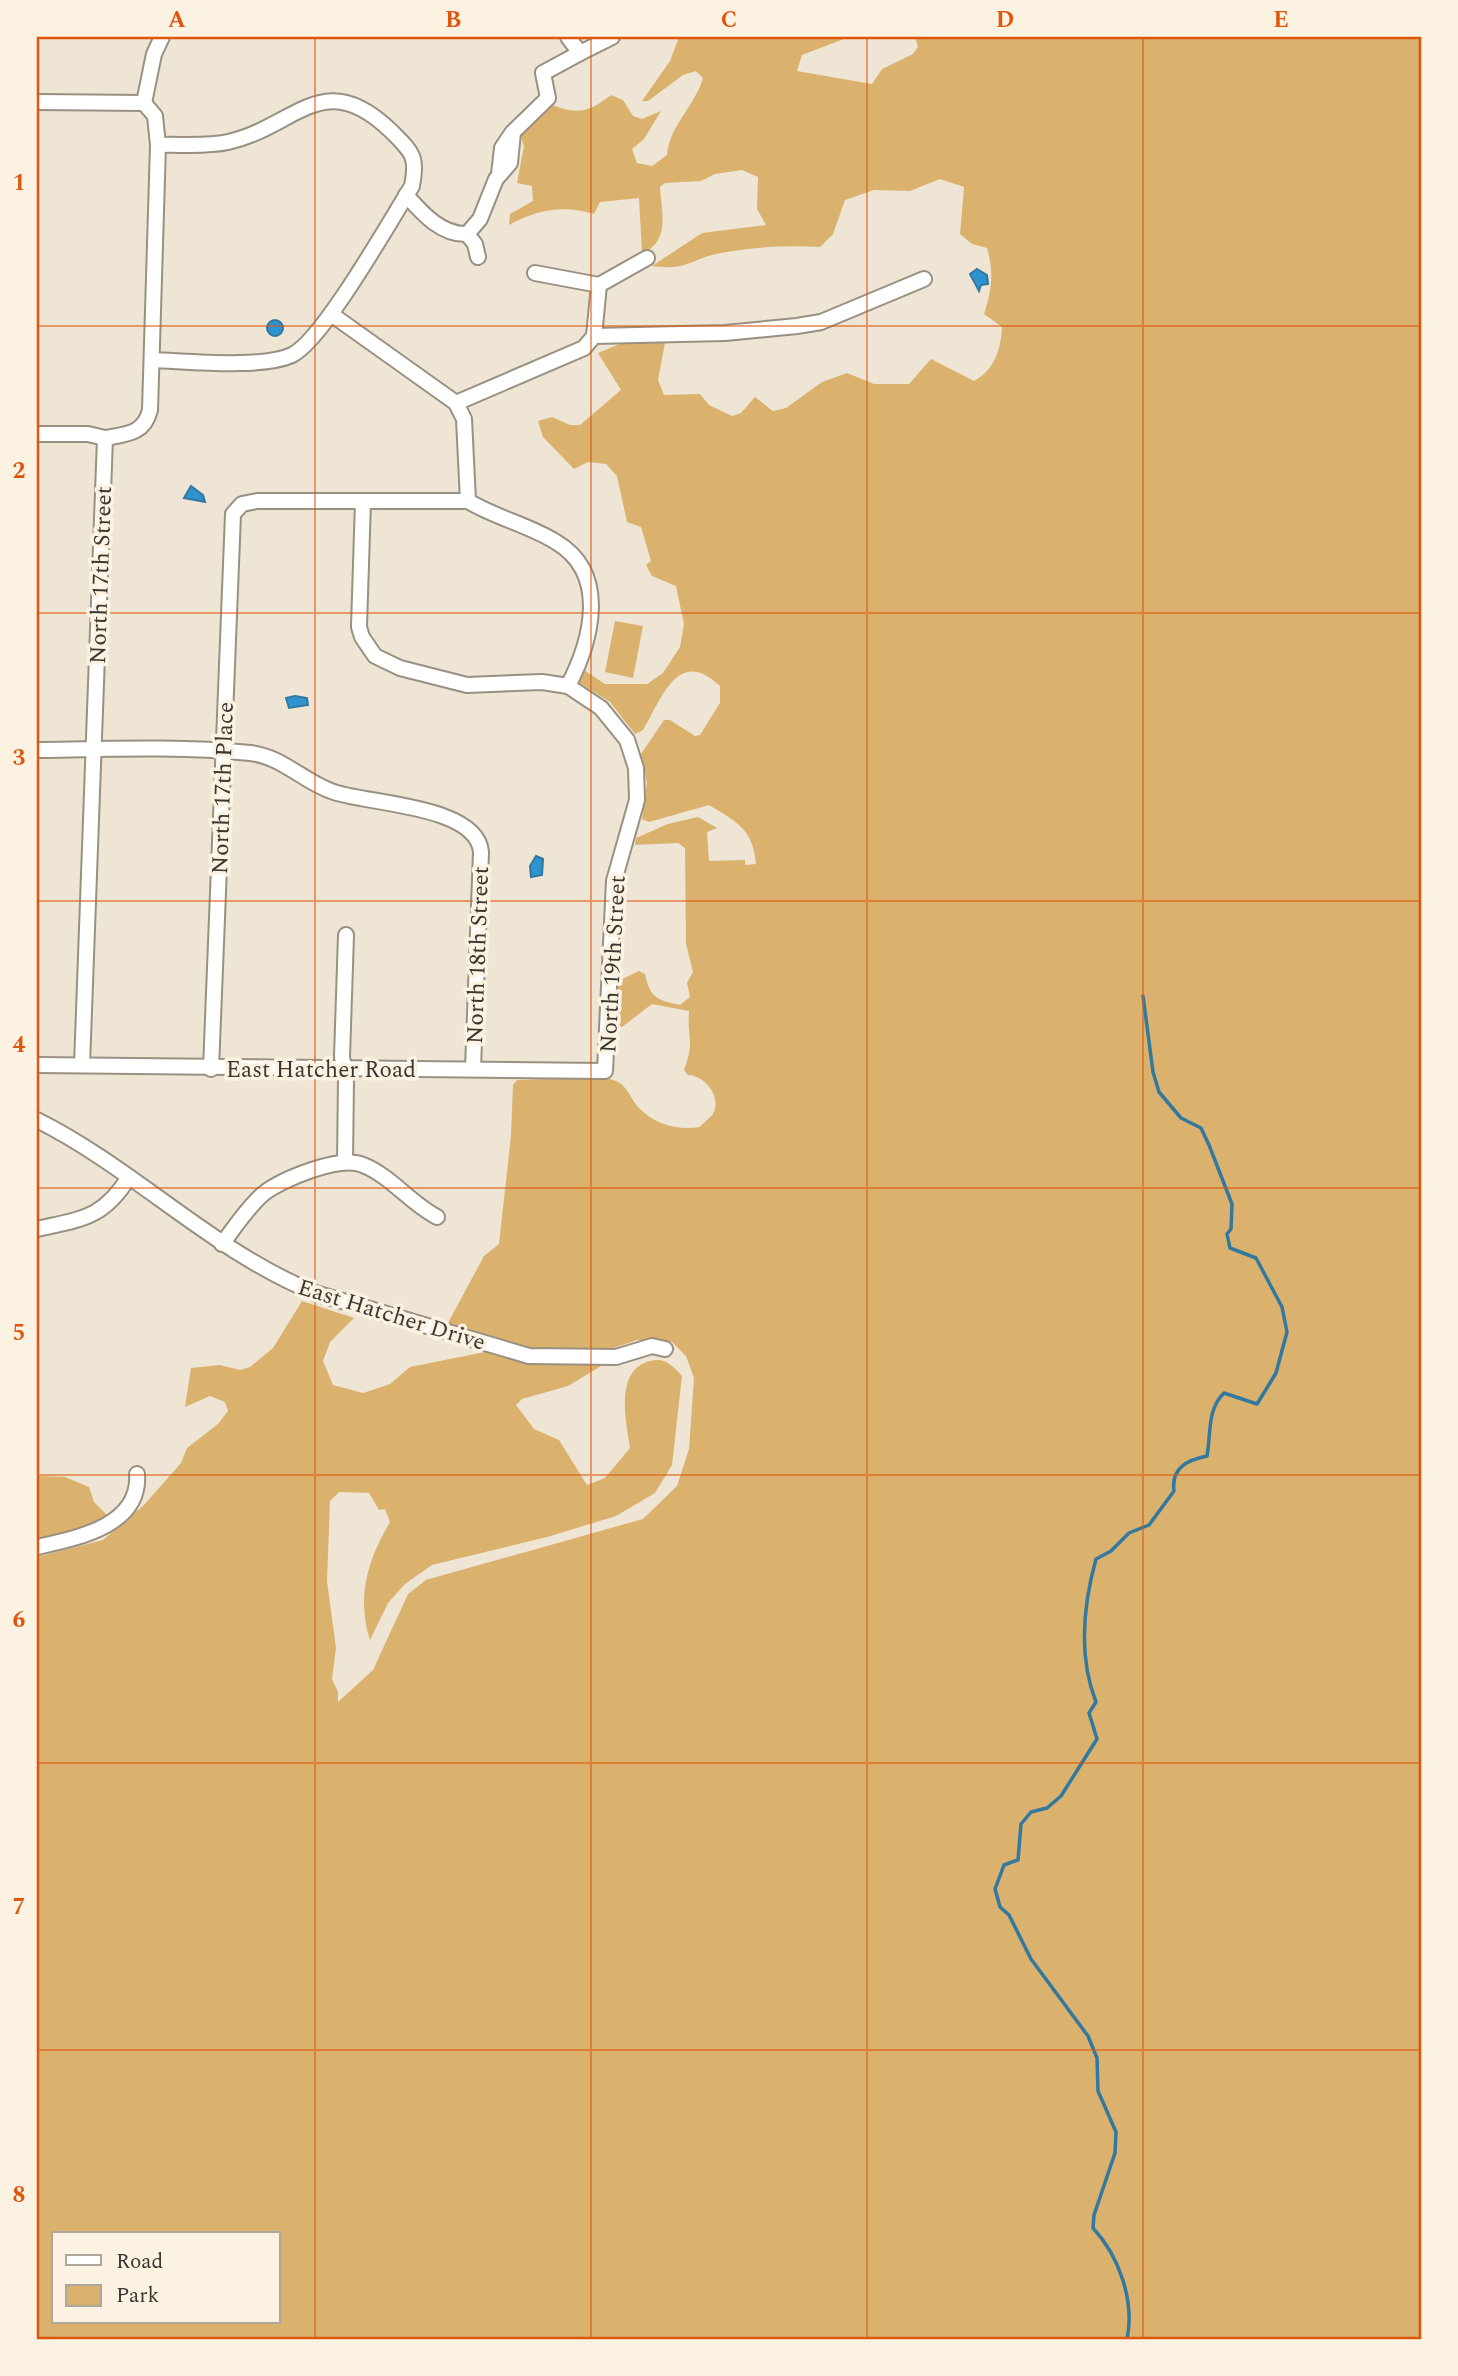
<svg xmlns="http://www.w3.org/2000/svg" width="1458" height="2376" font-family="Spectral,serif">
<style>
.green{fill:#dab26e;fill-rule:evenodd}
.water{fill:#2e94cf;stroke:#32789f;stroke-width:2}
.lines{fill:none;stroke-linecap:round;stroke-linejoin:round}
.stream{stroke:#32789f;stroke-width:3.5}
.minor-casing{stroke:#999081;stroke-width:18}
.minor{stroke:#fff;stroke-width:14}
.grid{fill:none;stroke:#df570e;stroke-width:2;stroke-opacity:0.55}
.labels{text-anchor:middle;stroke-width:7;stroke-linejoin:round;paint-order:stroke}
.street-label{font-size:23px;fill:#3a3630;stroke:#fcf2e2}
.neatline{fill:none;stroke:#df570e;stroke-width:2.5}
.grid-label{font-size:23px;text-anchor:middle;font-weight:bold;fill:#df570e}
</style>
<rect width="100%" height="100%" fill="#efe5d4"/>
<g class="green">
<path d="M 679,37 L 849,37 L 802,55 L 797,71 L 872,84 L 882,69 L 913,54 L 918,47 L 915,37 L 1421,37 L 1421,2339 L 37,2339 L 37,1557 L 103,1540 L 144,1505 L 181,1463 L 187,1448 L 218,1424 L 228,1411 L 225,1402 L 210,1396 L 185,1407 L 191,1368 L 220,1365 L 240,1370 L 250,1367 L 273,1348 L 302,1301 L 354,1318 L 330,1342 L 323,1361 L 333,1385 L 363,1393 L 390,1384 L 410,1367 L 485,1352 L 532,1364 L 592,1360 L 601,1366 L 568,1386 L 522,1399 L 516,1405 L 534,1429 L 559,1440 L 587,1485 L 605,1478 L 630,1448 C 626,1422 614,1370 650,1361 C 665,1357 672,1365 682,1376 L 672,1465 L 655,1493 L 616,1516 L 547,1537 L 432,1565 L 405,1584 L 388,1603 L 370,1640 C 356,1597 368,1559 390,1522 L 385,1509 L 379,1510 L 369,1493 L 339,1492 L 330,1501 L 327,1581 L 336,1648 L 332,1679 L 338,1692 L 338,1702 L 373,1670 L 408,1594 L 426,1580 L 447,1574 L 643,1519 L 677,1486 L 689,1449 L 694,1378 L 686,1356 L 672,1342 L 637,1340 L 608,1350 L 505,1347 L 448,1323 L 484,1256 L 499,1244 L 511,1136 L 513,1085 L 517,1080 C 545,1080 584,1074 610,1079 C 628,1083 629,1098 640,1109 C 655,1124 678,1131 700,1127 C 703,1123 710,1118 713,1114 C 722,1096 705,1076 688,1075 L 684,1070 C 695,1042 687,1038 689,1011 L 652,1004 L 622,1027 L 616,1024 L 616,982 L 639,971 L 645,974 C 650,998 657,1000 680,1005 L 690,997 L 687,983 L 693,972 L 686,944 L 685,848 L 678,843 L 635,845 L 636,838 L 668,824 L 698,817 L 717,828 L 707,832 L 709,861 L 745,860 L 745,865 L 756,864 C 753,829 737,822 709,805 L 649,822 L 642,819 L 647,783 L 641,754 L 664,720 L 670,720 L 695,736 L 700,735 L 720,703 L 720,686 C 678,646 662,698 643,730 L 635,734 L 610,702 L 580,683 L 580,675 L 584,670 L 605,684 L 647,684 L 663,673 L 680,647 L 684,624 L 676,586 L 652,576 L 646,565 L 651,561 L 641,527 L 627,522 L 617,476 L 606,464 L 588,462 L 574,469 L 543,437 L 538,421 L 552,417 L 570,425 L 580,425 L 621,390 L 598,353 L 627,341 L 665,343 L 658,380 L 664,395 L 700,394 L 709,405 L 732,416 L 741,413 L 755,397 L 773,411 L 786,408 L 822,382 L 847,373 L 874,384 L 909,384 L 931,359 L 974,381 C 994,370 1001,350 1002,327 L 984,314 C 992,290 994,272 987,248 L 972,244 L 960,234 L 964,187 L 940,179 L 910,191 L 874,190 L 845,200 L 833,234 L 820,247 C 786,245 754,247 721,253 C 689,259 689,271 652,266 L 702,233 L 766,225 L 757,209 L 758,177 L 742,170 L 715,174 L 701,181 L 665,183 L 660,187 C 662,215 670,240 642,254 L 639,198 L 600,202 L 594,214 C 564,205 538,209 509,225 L 510,214 L 533,201 L 532,186 L 517,183 L 524,146 L 519,132 L 549,104 C 577,114 587,114 611,95 L 623,100 L 633,116 L 642,119 L 661,111 L 644,139 L 632,149 L 637,163 L 652,166 L 667,155 C 670,124 694,108 703,78 L 696,71 L 683,75 L 648,101 L 642,101 L 670,61 ZM 54,2234 L 278,2234 L 278,2322 L 54,2322 Z"/>
<path d="M 615,621 L 643,626 L 633,678 L 605,672 Z"/>
<path d="M 37,1476 L 65,1477 L 89,1487 L 94,1502 L 108,1516 L 69,1533 L 37,1539 Z"/>
</g>
<g class="water">
<path d="M 977,269 L 987,275 L 988,284 L 981,285 L 979,291 L 970,274 Z"/>
<circle cx="275" cy="328" r="8"/>
<path d="M 191,486 L 203,495 L 205,502 L 184,498 Z"/>
<path d="M 295,696 L 307,698 L 308,705 L 289,708 L 286,698 Z"/>
<path d="M 536,856 L 543,859 L 542,875 L 531,877 L 530,866 Z"/>
</g>
<g class="lines">
<path class="stream" d="M 1127,2339 C 1135,2301 1119,2256 1093,2228 L 1094,2215 L 1115,2153 L 1116,2132 L 1098,2091 L 1097,2058 L 1088,2036 L 1031,1959 L 1009,1915 L 1000,1907 L 995,1889 L 1004,1865 L 1018,1860 L 1021,1824 L 1031,1812 L 1047,1808 L 1061,1796 L 1097,1739 L 1089,1713 L 1096,1702 C 1078,1656 1083,1606 1096,1559 L 1111,1551 L 1129,1533 L 1149,1525 L 1174,1491 C 1171,1468 1187,1460 1207,1456 C 1211,1434 1207,1409 1224,1393 L 1257,1404 L 1276,1373 L 1287,1332 L 1282,1307 L 1256,1258 L 1230,1248 L 1227,1234 L 1231,1229 L 1232,1204 L 1209,1145 L 1201,1128 L 1181,1118 L 1159,1092 L 1153,1072 L 1143,996"/>
<g class="minor-casing">
<g id="minor">
<path d="M 568,37 L 580,53 L 612,37"/>
<path d="M 37,102 L 144,103 L 155,116 L 158,145 L 150,410 C 144,434 127,434 105,438 L 82,1065"/>
<path d="M 144,103 L 154,54 L 162,37"/>
<path d="M 499,174 L 502,148 L 512,133"/>
<path d="M 406,195 C 422,213 441,235 467,234 L 480,219 L 496,179 L 510,163 L 513,132 L 548,98 L 543,73 L 580,53"/>
<path d="M 467,234 L 475,244 L 478,257"/>
<path d="M 535,273 L 599,285 L 647,258"/>
<path d="M 331,314 L 456,403 L 464,419 L 468,501"/>
<path d="M 594,336 L 599,285"/>
<path d="M 153,360 C 187,361 262,369 292,355 C 323,340 390,221 412,186 C 418,156 412,152 391,131 C 323,65 296,127 228,142 C 206,147 180,144 158,145"/>
<path d="M 456,403 L 584,348 L 594,336 L 725,333 L 797,326 L 821,322 L 924,279"/>
<path d="M 37,434 L 88,434 L 105,438"/>
<path d="M 468,501 C 496,518 529,525 556,542 C 610,574 591,642 568,686"/>
<path d="M 37,750 C 107,749 180,746 250,753 C 281,756 303,781 331,791 C 362,804 477,804 481,852 L 473,1069"/>
<path d="M 37,1065 L 605,1071 L 614,881 L 637,800 L 636,768 L 627,740 L 601,708 L 568,686 L 542,682 L 467,685 L 400,668 L 375,656 L 362,637 L 359,627 L 363,501"/>
<path d="M 211,1069 L 233,514 L 242,504 L 257,501 L 468,501"/>
<path d="M 37,1120 C 135,1169 212,1251 315,1293 L 529,1356 L 616,1357 L 652,1346 L 665,1349"/>
<path d="M 345,1162 L 346,1079 L 342,1057 L 346,935"/>
<path d="M 37,1229 C 81,1219 103,1219 129,1177"/>
<path d="M 222,1244 C 235,1227 247,1208 263,1194 C 282,1179 340,1155 363,1165 C 391,1176 410,1203 437,1217"/>
<path d="M 37,1547 C 77,1538 141,1526 137,1474"/>
</g>
</g>
<use href="#minor" class="minor"/>
</g>
<path class="grid" d="M 315,37 L 315,2339M 591,37 L 591,2339M 867,37 L 867,2339M 1143,37 L 1143,2339M 37,326 L 1421,326M 37,613 L 1421,613M 37,901 L 1421,901M 37,1188 L 1421,1188M 37,1475 L 1421,1475M 37,1763 L 1421,1763M 37,2050 L 1421,2050"/>
<g class="labels">
<g class="street-label">
<text transform="translate(100 575) rotate(-88)" y="8">North 17th Street</text>
<text transform="translate(222 788) rotate(-88)" y="8">North 17th Place</text>
<text transform="translate(477 955) rotate(-88)" y="8">North 18th Street</text>
<text transform="translate(612 964) rotate(-87)" y="8">North 19th Street</text>
<text x="321" y="1077">East Hatcher Road</text>
<text transform="translate(392 1314) rotate(17)" y="8">East Hatcher Drive</text>
</g>
</g>
<rect width="1458" height="2376" fill="none" stroke="#fcf2e2" stroke-width="77"/>
<rect x="52" y="2232" width="228" height="91" fill="#fcf2e2" stroke="#aea79b" stroke-width="2"/>
<rect x="66" y="2255" width="35" height="10" fill="#ffffff" stroke="#aea79b" stroke-width="2"/>
<text x="116" y="2268" font-size="21" fill="#3a3630">Road</text>
<rect x="66" y="2285" width="35" height="21" fill="#dab26e" stroke="#aea79b" stroke-width="2"/>
<text x="116" y="2302" font-size="21" fill="#3a3630">Park</text>
<rect x="38" y="38" width="1382" height="2300" class="neatline"/>
<g class="grid-label">
<text x="177" y="27">A</text>
<text x="453" y="27">B</text>
<text x="729" y="27">C</text>
<text x="1005" y="27">D</text>
<text x="1281" y="27">E</text>
<text x="19" y="190">1</text>
<text x="19" y="478">2</text>
<text x="19" y="765">3</text>
<text x="19" y="1052">4</text>
<text x="19" y="1340">5</text>
<text x="19" y="1627">6</text>
<text x="19" y="1914">7</text>
<text x="19" y="2202">8</text>
</g>
</svg>
